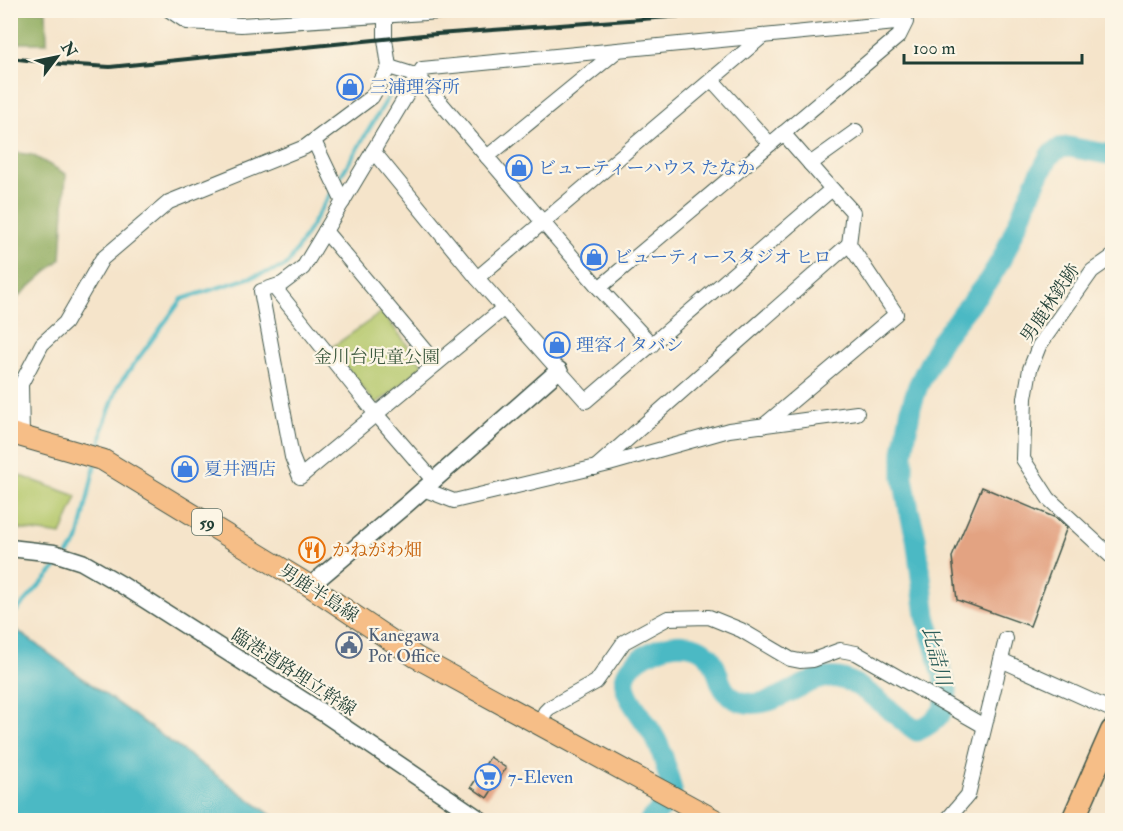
<svg xmlns="http://www.w3.org/2000/svg" width="1123" height="831" font-family="'IM FELL Double Pica','Noto Serif JP',serif">
<style>
.green{fill:#b4c76b;stroke:#6a8250;stroke-width:1.5}
.forest{fill:#8fac5f;stroke:#57744a;stroke-width:1.5}
.water{fill:#4bb9c4;stroke:#357b7c;stroke-width:1.5}
.lines{fill:none;stroke-linecap:round;stroke-linejoin:round}
.stream{stroke:#4bb9c4;stroke-width:4}
.river{stroke:#4bb9c4;stroke-width:21}
.building{fill:#e3a382}
.minor-casing{stroke:#3f564a;stroke-width:16}
.tertiary-casing{stroke:#3f564a;stroke-width:19}
.primary-casing{stroke:#3f564a;stroke-width:23}
.trunk-casing{stroke:#3f564a;stroke-width:25}
.minor{stroke:#fff;stroke-width:14}
.tertiary{stroke:#fff;stroke-width:16}
.primary{stroke:#f6be87;stroke-width:21}
.trunk{stroke:#f6be87;stroke-width:22}
.rail{stroke:#1f3d34;stroke-width:4}
.labels{text-anchor:middle;stroke-width:4.5;stroke-linejoin:round;paint-order:stroke}
.shield{fill:#fcf5e5;stroke:#617469;stroke-width:1.5}
.shield-label{font-size:16px;font-weight:bold;fill:#1f3d34}
.shop-label{font-size:18px;fill:#366cbe;stroke:#fcf5e5;text-anchor:start}
.street-label{font-size:18px;fill:#1f3d34;stroke:#fcf5e5}
.park-label{font-size:18px;fill:#3d593f;stroke:#fcf5e5}
.food-label{font-size:18px;fill:#c56008;stroke:#fcf5e5;text-anchor:start}
.service-label{font-size:18px;fill:#4e5e75;stroke:#fcf5e5;text-anchor:start}
.water-label{font-size:20px;font-style:italic;fill:#2a5c58;stroke:#fcf5e5}
</style>
<rect width="100%" height="100%" fill="#fcf5e5"/>
<filter id="ink" filterUnits="userSpaceOnUse"><feTurbulence type="fractalNoise" baseFrequency=".0167" numOctaves="2"/><feDisplacementMap in="SourceGraphic" scale="12" xChannelSelector="R" yChannelSelector="G"/><feConvolveMatrix kernelMatrix="1 2 1 2 8 2 1 2 1" color-interpolation-filters="sRGB"/></filter>
<filter id="wash" filterUnits="userSpaceOnUse"><feTurbulence type="fractalNoise" baseFrequency=".008" numOctaves="4" result="noise"/><feDisplacementMap in="SourceGraphic" scale="24" xChannelSelector="R" yChannelSelector="G"/><feGaussianBlur stdDeviation="1.35" result="paint"/><feColorMatrix in="noise" values="0 0 0 0 0 0 0 0 0 0 0 0 0 0 0 0 0 1.4 0 .05"/><feComposite in="paint" operator="in"/></filter>
<g filter="url(#wash)">
<rect width="100%" height="100%" fill="#f5e4ca"/>
<g class="green">
<path d="M 382,312 L 423,365 L 390,394 L 375,404 L 331,348 Z"/>
<path d="M 10,472 L 77,496 L 61,535 L 11,528 Z"/>
</g>
<g class="forest">
<path d="M 11,10 L 46,11 L 47,43 L 18,43 L 11,60 Z"/>
<path d="M 11,152 L 32,155 L 66,174 L 61,259 L 11,303 Z"/>
</g>
<path class="water" d="M 11,626 L 278,820 L 11,820 Z"/>
<g class="lines">
<g class="stream">
<path d="M 337,182 L 397,83"/>
<path d="M 99,452 L 103,427 L 118,386 L 182,299 L 284,267 L 290,261 L 333,189"/>
<path d="M 68,554 L 78,541 L 95,465"/>
<path d="M 10,618 L 61,562"/>
</g>
<path class="river" d="M 650,820 L 666,804 L 672,790 C 668,776 665,760 659,746 C 642,706 592,678 658,649 C 671,643 689,642 702,650 C 725,665 711,692 742,702 C 776,712 805,672 838,678 C 864,682 894,717 917,731 C 936,722 947,712 947,690 L 926,616 L 916,538 L 909,510 L 903,477 L 903,452 L 911,407 L 918,386 L 940,342 L 988,281 L 1003,257 L 1036,181 L 1050,155 L 1060,148 L 1069,147 L 1112,155"/>
</g>
<g id="blocks">
<g class="building">
<path d="M 982,487 L 1056,518 L 1067,527 L 1030,626 L 957,600 L 952,557 Z"/>
<path d="M 490,757 L 506,768 L 487,798 L 471,787 Z"/>
</g>
</g>
</g>
<g filter="url(#ink)">
<use href="#blocks" fill-opacity="0" stroke="#3f564a" stroke-width="1.5"/>
<g class="lines">
<g class="minor-casing">
<g id="minor">
<path d="M 169,10 L 187,22 L 241,25 L 471,10"/>
<path d="M 763,36 L 477,278 L 586,401 L 832,189 L 783,133"/>
<path d="M 389,67 L 418,76 L 599,288 L 899,36 L 906,22 L 422,69 L 418,76 L 303,268 L 282,284 L 261,291 L 292,457 L 300,477 L 504,308"/>
<path d="M 712,80 L 770,144"/>
<path d="M 314,141 L 343,202"/>
<path d="M 373,151 L 477,278"/>
<path d="M 487,157 L 618,50"/>
<path d="M 810,164 L 856,131"/>
<path d="M 832,189 L 853,212 L 849,244"/>
<path d="M 325,231 L 436,364"/>
<path d="M 1112,257 L 1092,271 L 1039,346 L 1030,369 L 1025,398 L 1023,459 L 1049,499 L 1112,557"/>
<path d="M 274,287 L 376,414 L 433,480"/>
<path d="M 599,288 L 652,345"/>
<path d="M 22,436 L 21,384 L 42,344 L 65,323 L 102,259 L 169,202 L 305,147 L 372,97 L 389,67 L 385,39 L 385,16"/>
<path d="M 595,468 L 849,244 L 896,314 L 763,426"/>
<path d="M 423,489 L 454,501 L 609,464 L 729,430 L 857,413"/>
<path d="M 1001,660 L 1112,710"/>
<path d="M 540,725 L 545,712 L 549,708 L 596,682 L 624,642 L 668,618 L 709,617 L 741,630 L 790,659 L 800,661 L 813,660 L 840,650 L 856,653 L 984,726"/>
<path d="M 947,820 L 968,795 L 1006,639"/>
</g>
</g>
<g class="tertiary-casing">
<g id="tertiary">
<path d="M 10,548 L 54,553 L 82,562 L 122,585 L 323,713 L 481,820"/>
<path d="M 310,586 L 407,504 L 559,370"/>
</g>
</g>
<g class="primary-casing">
<path id="primary" d="M 10,433 L 103,460 L 310,586 L 416,657 L 715,820"/>
</g>
<g class="trunk-casing">
<path id="trunk" d="M 1073,820 L 1112,731"/>
</g>
<use href="#minor" class="minor"/>
<use href="#tertiary" class="tertiary"/>
<use href="#primary" class="primary"/>
<use href="#trunk" class="trunk"/>
<g class="rail">
<path d="M 1071,10 L 1112,15"/>
<path d="M 10,58 L 61,64 L 110,67 L 423,35 L 766,10"/>
</g>
</g>
</g>
<defs>
<g id="shop-ring" transform="scale(1.35)"><circle r="9.5" fill="#fcf5e5" stroke="#3f7fe0" stroke-width="1.5"/><path d="M-5-2.5h2.3a2.7 3.5 0 0 1 5.4 0H5L5.5 6h-11ZM-1.5-2.5h3a1.5 2.3 0 0 0-3 0Z" fill="#3f7fe0"/></g>
<g id="restaurant-ring" transform="scale(1.35)"><circle r="9.5" fill="#fcf5e5" stroke="#e8710a" stroke-width="1.5"/><path d="M-5-6h1v4h1v-4h1v4h1v-4h1v5L-1.5 .5V6h-2V.5L-5-1ZM5-6V6H3V1.5H1.5Q1.5-4 5-6Z" fill="#e8710a"/></g>
<g id="civic-ring" transform="scale(1.35)"><circle r="9.5" fill="#fcf5e5" stroke="#5c6f8a" stroke-width="1.5"/><path d="M-.6-6.5H3V-4.5H.6V-3L4-1V1h2V6H-6V1h2V-1L-.6-3ZM-1.2 2.5V6h2.4V2.5Z" fill="#5c6f8a"/></g>
<g id="supermarket-ring" transform="scale(1.35)"><circle r="9.5" fill="#fcf5e5" stroke="#3f7fe0" stroke-width="1.5"/><path d="M-6-5.5h2.5l.6 2H6L4.5 2H-2.5L-4.4-4H-6ZM-1.5 3.2a1.3 1.3 0 1 0 .1 0ZM3 3.2a1.3 1.3 0 1 0 .1 0Z" fill="#3f7fe0"/></g>
</defs>
<g fill-rule="evenodd">
<use href="#shop-ring" x="350" y="87"/>
<use href="#shop-ring" x="519" y="168"/>
<use href="#shop-ring" x="594" y="257"/>
<use href="#shop-ring" x="557" y="345"/>
<use href="#shop-ring" x="185" y="469"/>
<use href="#restaurant-ring" x="312" y="550"/>
<use href="#civic-ring" x="349" y="645"/>
<use href="#supermarket-ring" x="488" y="777"/>
</g>
<g class="labels">
<rect class="shield" x="192" y="509" width="30" height="26" rx="4.5"/>
<g class="shield-label">
<text x="207" y="528">59</text>
</g>
<g class="shop-label">
<text x="370" y="93">三浦理容所</text>
<text x="538" y="174">ビューティーハウス たなか</text>
<text x="614" y="263">ビューティースタジオ ヒロ</text>
<text x="576" y="351">理容イタバシ</text>
<text x="204" y="475">夏井酒店</text>
<text x="508" y="783">7-Eleven</text>
</g>
<g class="street-label">
<text transform="translate(1050 303) rotate(-56)" y="6">男鹿林鉄跡</text>
<text transform="translate(319 593) rotate(33)" y="6">男鹿半島線</text>
<text transform="translate(294 672) rotate(33)" y="6">臨港道路埋立幹線</text>
</g>
<g class="park-label">
<text x="377" y="363">金川台児童公園</text>
</g>
<g class="food-label">
<text x="332" y="556">かねがわ畑</text>
</g>
<g class="service-label">
<text x="368" y="641">Kanegawa<tspan x="368" dy="21">Pot Office</tspan></text>
</g>
<g class="water-label">
<text transform="translate(937 656) rotate(75)" y="7">比詰川</text>
</g>
</g>
<rect width="1123" height="831" fill="none" stroke="#fcf5e5" stroke-width="36"/>
<g transform="translate(57 57) rotate(58)" stroke="#fcf5e5" stroke-width="4.5" paint-order="stroke">
<path d="M0-4.5L10 22L0 15L-10 22Z" fill="#1f3d34"/>
<text y="-9" font-size="16" font-weight="bold" text-anchor="middle" fill="#1f3d34">N</text>
</g>
<path d="M904 54v9h178v-9" fill="none" stroke="#1f3d34" stroke-width="3"/>
<text x="913" y="54" font-size="18" fill="#1f3d34" stroke="#fcf5e5" stroke-width="4.5" paint-order="stroke">100 m</text>
</svg>
